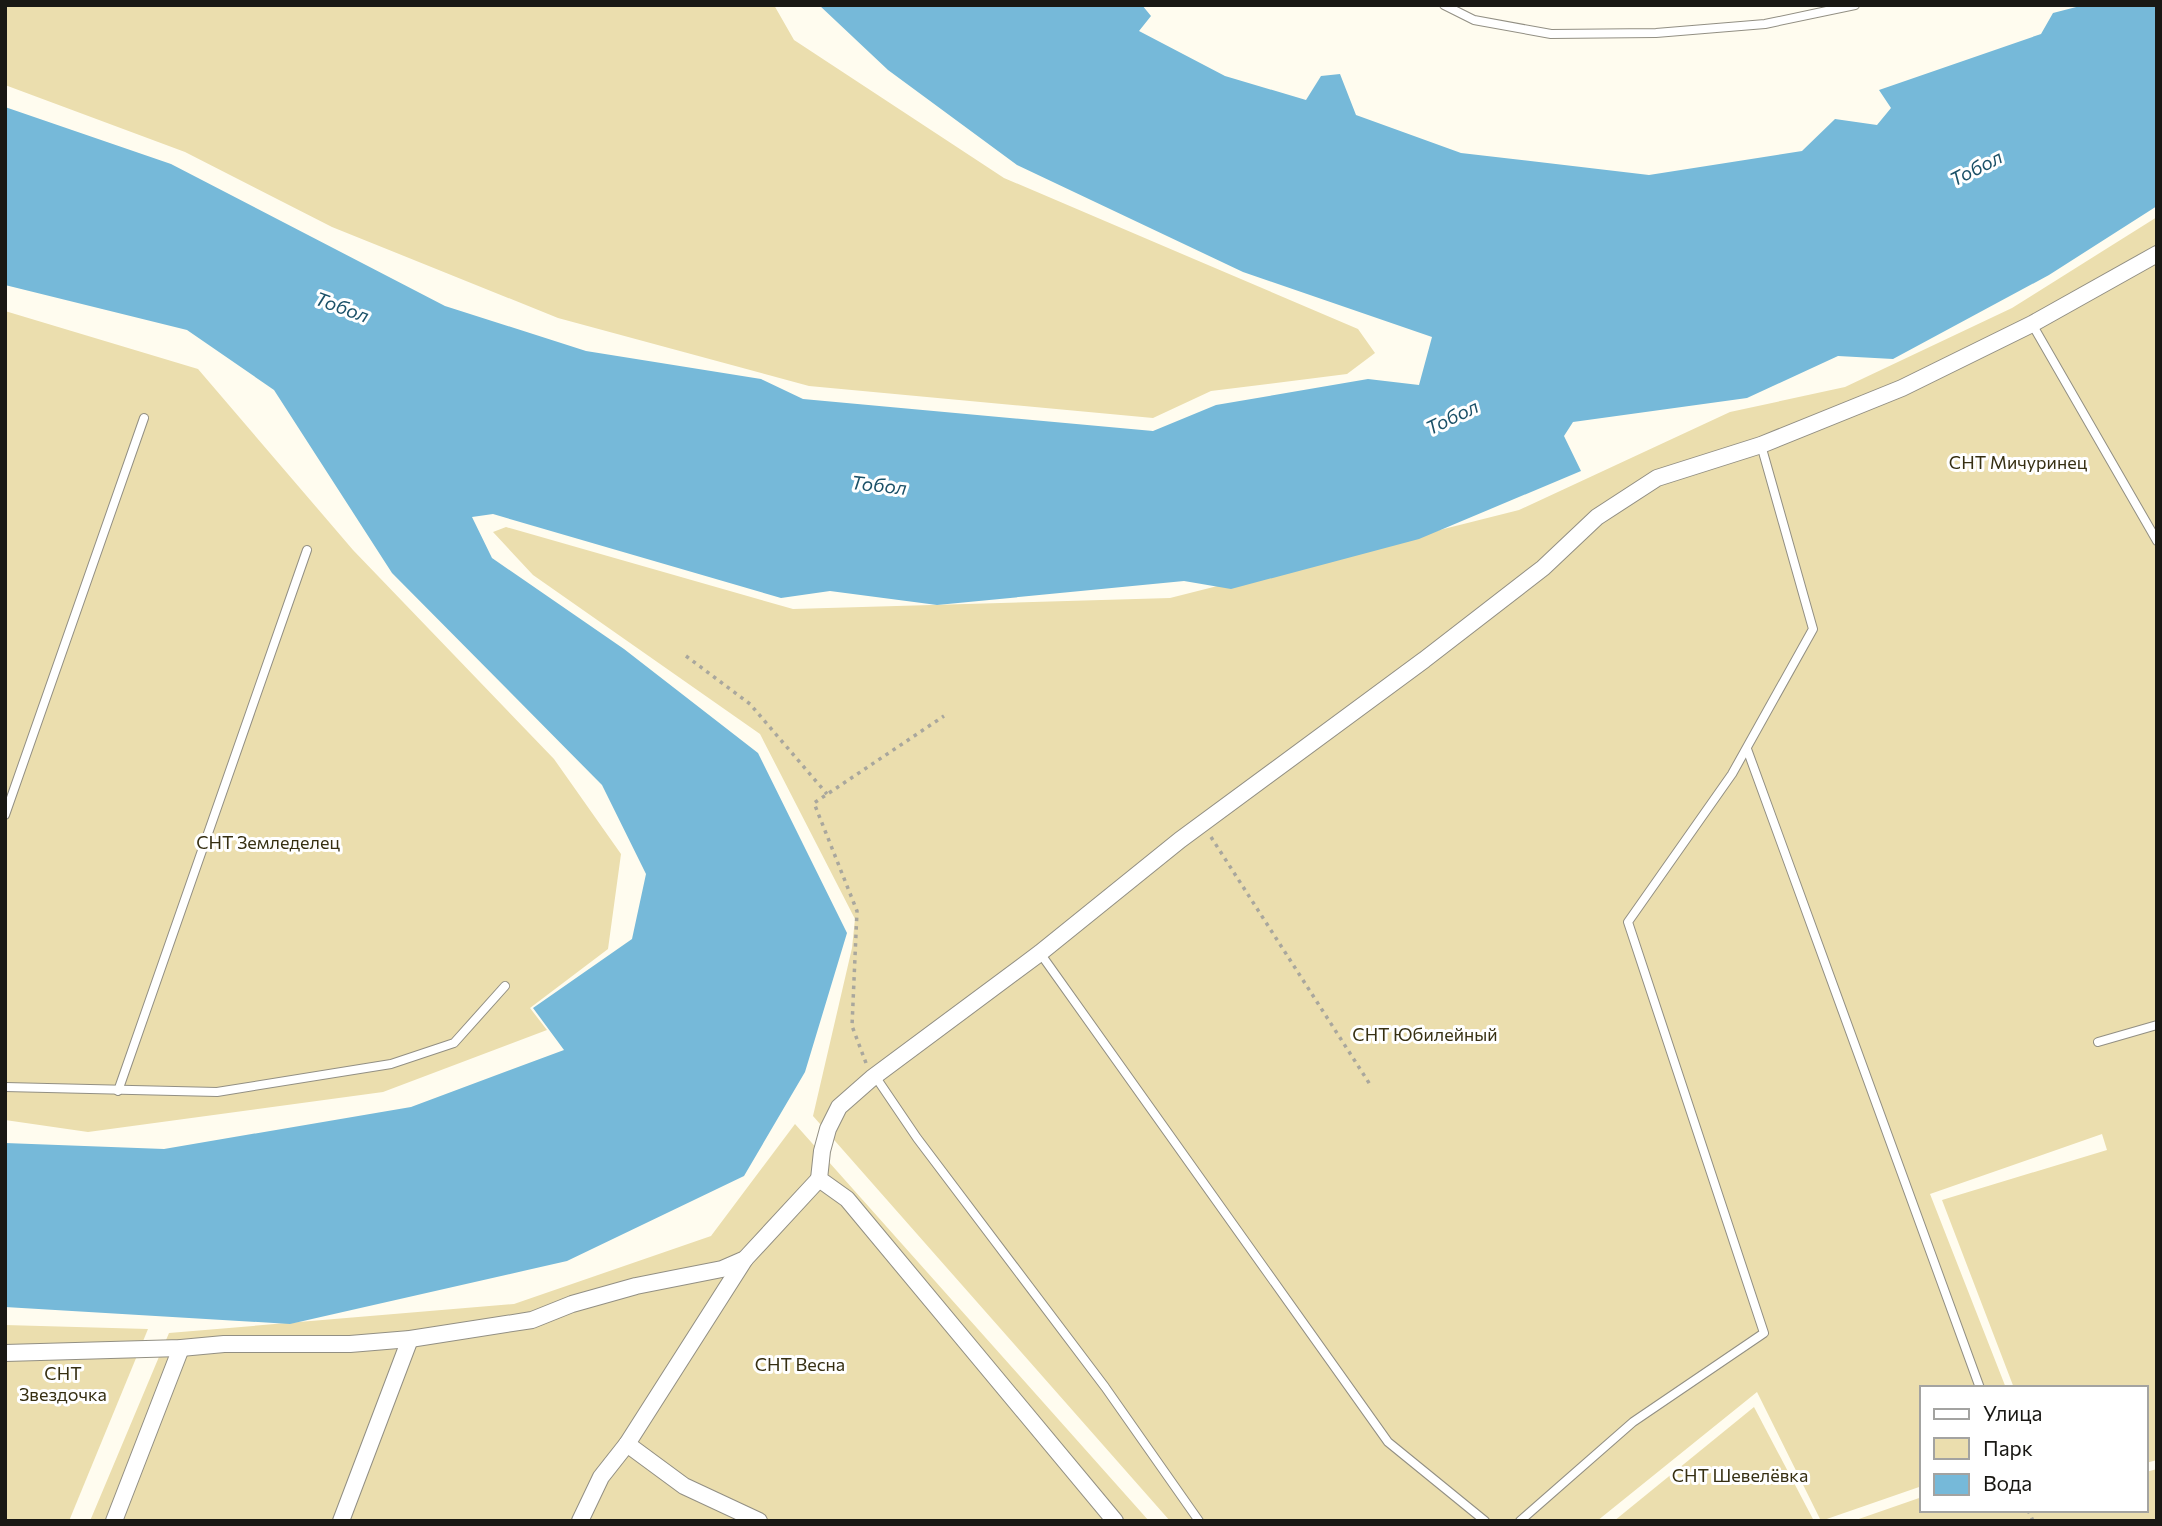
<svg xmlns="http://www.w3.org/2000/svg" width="2162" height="1526" font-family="Commissioner,sans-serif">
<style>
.green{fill:#ebdeae}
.water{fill:#76b9d9}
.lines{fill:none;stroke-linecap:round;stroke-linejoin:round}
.lane-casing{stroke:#928f83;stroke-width:10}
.street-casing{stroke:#928f83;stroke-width:18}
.path{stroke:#a9a79d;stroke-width:3.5;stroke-dasharray:3.5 5;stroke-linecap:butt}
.lane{stroke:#fff;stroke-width:8}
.street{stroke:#fff;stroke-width:16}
.labels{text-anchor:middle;stroke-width:6;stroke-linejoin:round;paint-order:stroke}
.park-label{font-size:18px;fill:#362f12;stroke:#fff}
.water-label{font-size:19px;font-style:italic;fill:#1b5168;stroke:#fff}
</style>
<rect width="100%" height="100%" fill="#fffcef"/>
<g class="green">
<path d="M 5,5 L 774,5 L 794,40 L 1004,178 L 1358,329 L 1375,353 L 1347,374 L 1211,391 L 1153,418 L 809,386 L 558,318 L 332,227 L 185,152 L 5,85 Z"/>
<path d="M 2157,217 L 2157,1460 L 2146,1463 L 2146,1388 L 2014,1388 L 1942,1200 L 2107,1150 L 2102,1134 L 1930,1194 L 2006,1388 L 1922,1388 L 1922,1486 L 1821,1521 L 1757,1392 L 1597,1521 L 1170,1521 L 813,1116 L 852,948 L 855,919 L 760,734 L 533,575 L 493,532 L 506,527 L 793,609 L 1170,598 L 1519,510 L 1730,412 L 1845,387 L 2012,308 Z"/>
<path d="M 5,311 L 198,369 L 353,550 L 554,759 L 621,854 L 608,949 L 530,1008 L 547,1030 L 383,1092 L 88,1132 L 5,1120 Z"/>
<path d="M 795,1124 L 1149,1521 L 90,1521 L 169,1333 L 514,1304 L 711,1236 Z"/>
<path d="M 5,1325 L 148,1329 L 69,1521 L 5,1521 Z"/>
<path d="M 1754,1407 L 1814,1521 L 1614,1521 Z"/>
<path d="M 2157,1469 L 2157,1521 L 1853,1521 L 1922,1497 L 1922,1510 L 2146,1510 L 2146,1472 Z"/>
</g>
<path class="water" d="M 819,5 L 1142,5 L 1151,16 L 1139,31 L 1225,76 L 1306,100 L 1321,76 L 1340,74 L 1356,115 L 1461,153 L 1649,175 L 1802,151 L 1835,119 L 1877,125 L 1891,108 L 1879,90 L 2041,34 L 2053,13 L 2084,5 L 2157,5 L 2157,206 L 2049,275 L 1893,359 L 1838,356 L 1747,398 L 1573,422 L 1564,436 L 1581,471 L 1419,539 L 1231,589 L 1184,581 L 937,605 L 830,591 L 781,598 L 493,514 L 472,517 L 492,558 L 624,649 L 758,753 L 847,933 L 805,1072 L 744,1176 L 567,1261 L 290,1324 L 5,1307 L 5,1143 L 164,1149 L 411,1107 L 564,1050 L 533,1008 L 632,939 L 646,874 L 602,785 L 392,573 L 274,390 L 187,330 L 5,285 L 5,107 L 171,164 L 445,306 L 586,351 L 761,379 L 803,399 L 1153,431 L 1216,405 L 1368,379 L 1419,385 L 1432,337 L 1243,272 L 1017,165 L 888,70 Z"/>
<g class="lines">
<g class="lane-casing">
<g id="lane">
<path d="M 1444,5 L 1474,20 L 1551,34 L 1656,33 L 1765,24 L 1855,5"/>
<path d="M 2032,324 L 2157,541"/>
<path d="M 1747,749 L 1980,1388"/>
<path d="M 5,815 L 144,418"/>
<path d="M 1040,953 L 1388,1442 L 1485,1521"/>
<path d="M 2098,1042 L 2157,1025"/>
<path d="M 875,1076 L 917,1138 L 1105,1387 L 1199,1521"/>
<path d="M 5,1087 L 217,1092 L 391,1064 L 454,1043 L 505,986"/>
<path d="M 118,1091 L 307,550"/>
<path d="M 1520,1521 L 1633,1422 L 1764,1333 L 1628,922 L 1732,774 L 1813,629 L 1761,445"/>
</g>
</g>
<g class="street-casing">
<g id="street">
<path d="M 5,1353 L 181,1348 L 224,1344 L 350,1344 L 410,1339 L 532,1320 L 572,1304 L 636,1286 L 722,1269 L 745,1259 L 819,1179"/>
<path d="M 627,1444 L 684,1486 L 759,1521"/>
<path d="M 114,1521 L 181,1348"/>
<path d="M 341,1521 L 410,1339"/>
<path d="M 580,1521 L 601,1477 L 627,1444 L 745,1259"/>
<path d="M 1115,1521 L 847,1199 L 819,1179 L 822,1151 L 828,1129 L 839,1107 L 872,1078 L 1040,953 L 1180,840 L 1424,660 L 1543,568 L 1597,517 L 1657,478 L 1761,445 L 1902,388 L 2032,324 L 2157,254"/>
</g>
</g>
<g class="path">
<path d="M 686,656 L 750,704 L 827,794"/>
<path d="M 1211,837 L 1371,1086"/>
<path d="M 866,1063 L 852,1026 L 857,911 L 814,803 L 944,716"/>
<path d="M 2028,1510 L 2033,1521"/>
</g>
<use href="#lane" class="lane"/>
<use href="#street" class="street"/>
</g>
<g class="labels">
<g class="park-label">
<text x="2018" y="469">СНТ Мичуринец</text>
<text x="268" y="849">СНТ Земледелец</text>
<text x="1425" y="1041">СНТ Юбилейный</text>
<text x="800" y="1371">СНТ Весна</text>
<text x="63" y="1380">СНТ<tspan x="63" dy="21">Звездочка</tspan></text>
<text x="1740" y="1482">СНТ Шевелёвка</text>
</g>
<g class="water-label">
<text transform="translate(1976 168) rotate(-27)" y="7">Тобол</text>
<text transform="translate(342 307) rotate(20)" y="7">Тобол</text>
<text transform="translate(1452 417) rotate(-26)" y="7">Тобол</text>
<text transform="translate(879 485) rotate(6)" y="7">Тобол</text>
</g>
</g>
<rect width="2162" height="1526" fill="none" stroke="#191814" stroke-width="14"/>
<rect x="1920" y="1386" width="228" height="126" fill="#ffffff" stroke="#a3a3a1" stroke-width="2"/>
<rect x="1934" y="1409" width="35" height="10" fill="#ffffff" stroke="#a3a3a1" stroke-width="2"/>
<text x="1983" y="1421" font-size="21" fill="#191814">Улица</text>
<rect x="1934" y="1438" width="35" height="21" fill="#ebdeae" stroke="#a3a3a1" stroke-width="2"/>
<text x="1983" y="1456" font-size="21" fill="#191814">Парк</text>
<rect x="1934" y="1474" width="35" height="21" fill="#76b9d9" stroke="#a3a3a1" stroke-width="2"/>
<text x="1983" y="1491" font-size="21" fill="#191814">Вода</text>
</svg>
